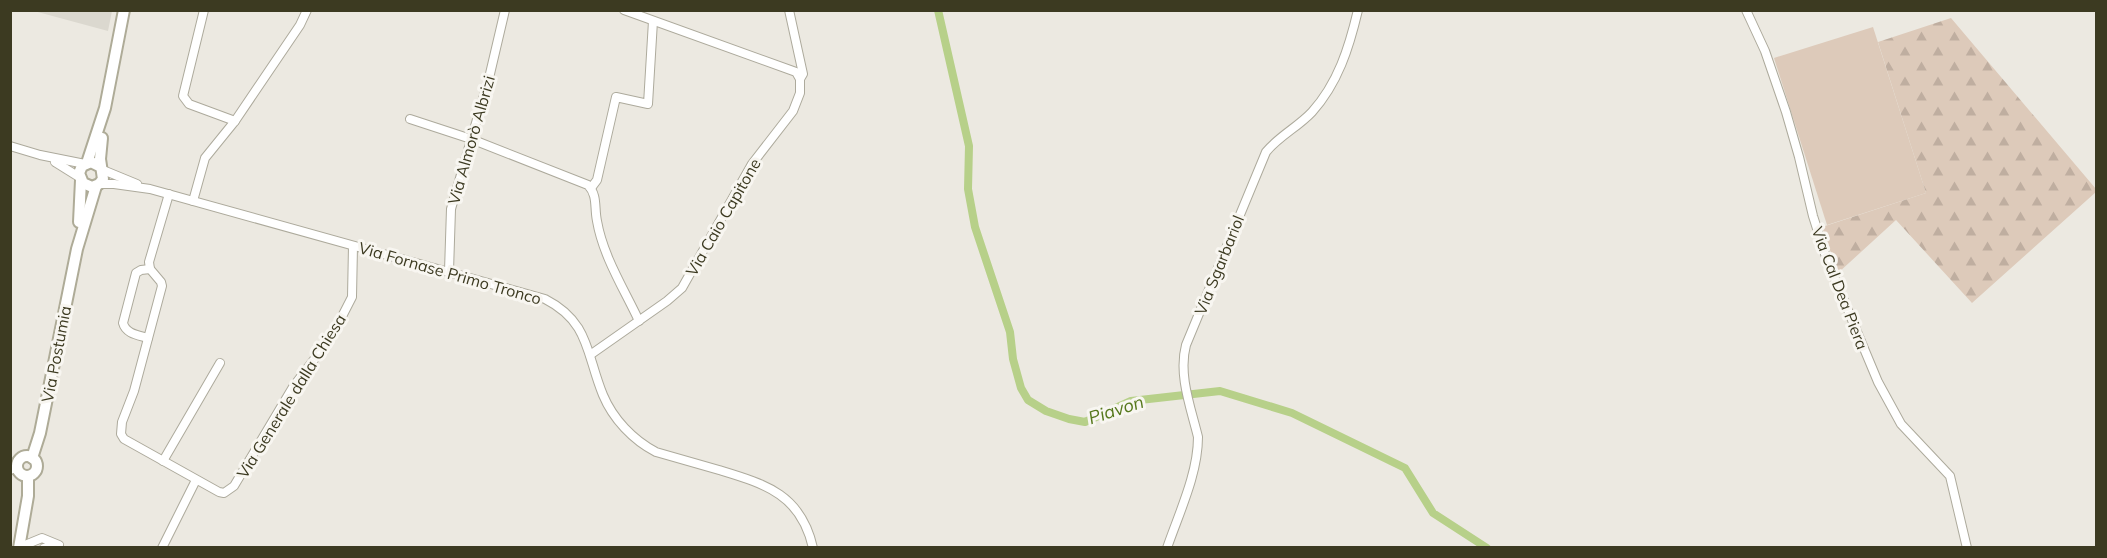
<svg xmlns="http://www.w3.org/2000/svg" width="2107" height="558" font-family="Mulish,sans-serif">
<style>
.built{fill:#dbd8cf}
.grass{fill:#ddcaba}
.forest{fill:url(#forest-firs)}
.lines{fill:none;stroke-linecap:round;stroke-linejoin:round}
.canal{stroke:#b7d089;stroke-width:8}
.minor-casing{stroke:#adaa9c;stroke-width:10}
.secondary-casing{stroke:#aeab97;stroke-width:14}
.minor{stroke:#fff;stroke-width:8}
.secondary{stroke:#fff;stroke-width:10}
.labels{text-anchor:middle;stroke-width:6;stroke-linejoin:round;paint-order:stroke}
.street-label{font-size:16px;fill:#3c3a21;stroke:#f8f6f1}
.water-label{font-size:18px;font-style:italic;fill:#56781c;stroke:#f8f6f1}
</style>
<defs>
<pattern id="forest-firs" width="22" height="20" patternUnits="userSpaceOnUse" patternTransform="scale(1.5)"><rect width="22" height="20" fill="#ddcaba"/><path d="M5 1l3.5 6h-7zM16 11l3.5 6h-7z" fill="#bfaea0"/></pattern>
</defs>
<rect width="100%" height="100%" fill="#ece9e1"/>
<path class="built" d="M 34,11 L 112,11 L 108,31 Z"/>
<path class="grass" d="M 1873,27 L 1926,193 L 1827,225 L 1774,58 Z"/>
<path class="forest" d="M 1951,18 L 2096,189 L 2096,192 L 1972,303 L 1896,220 L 1838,273 L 1822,227 L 1926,193 L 1878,42 Z"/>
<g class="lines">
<path class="canal" d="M 938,10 L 969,146 L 968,189 L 975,227 L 1010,332 L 1013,359 L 1021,388 L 1028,400 L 1046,411 L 1069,419 L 1085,422 L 1131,401 L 1220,391 L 1292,413 L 1405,468 L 1433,513 L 1487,548"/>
<g class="minor-casing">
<g id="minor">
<path d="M 204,10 L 183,96 L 189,104 L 235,121"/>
<path d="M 624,10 L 796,72 L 800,79"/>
<path d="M 1746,10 L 1765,51 L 1786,112 L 1799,157 L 1813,216 L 1827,260 L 1878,382 L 1901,424 L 1950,476 L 1967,548"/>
<path d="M 410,119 L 471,139 L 588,185 C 598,196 594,207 597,221 C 603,256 624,289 639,321"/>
<path d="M 10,146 L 40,155 L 85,164"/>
<path d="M 55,162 L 79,177"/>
<path d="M 103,170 L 137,184"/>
<path d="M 99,184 L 114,184 L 150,189 L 545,299 C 590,322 586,354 603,395 C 613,419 633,440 656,452 C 677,458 698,464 719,470 C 765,484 801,494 813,548"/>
<path d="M 591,188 L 597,180 L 616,97 L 648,104 L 653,21"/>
<path d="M 169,194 L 149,262 L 150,269 L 161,282 L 162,286 L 134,391 L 122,422 L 121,434 L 124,439 L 219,492 L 224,493 L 234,486 L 293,387 L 332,336 L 352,297 L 353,246"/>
<path d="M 193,201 L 205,158 L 235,121 L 300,25 L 307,10"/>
<path d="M 449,271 L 451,209 L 489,78 L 505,10"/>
<path d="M 148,338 C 138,335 126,334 123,323 L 136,273 L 141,270 L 150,269"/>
<path d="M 590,355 L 667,301 L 682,288 L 752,164 L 793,111 L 800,93 L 800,79 L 803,74 L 789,10"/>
<path d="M 163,461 L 220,363"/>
<path d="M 10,470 L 16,468"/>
<path d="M 25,545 L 42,538 L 59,545 L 44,548"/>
<path d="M 162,548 L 196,480"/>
<path d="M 1167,548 C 1179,513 1198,474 1198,437 C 1191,408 1178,375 1186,345 L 1266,152 C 1279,136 1298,127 1312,112 C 1338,83 1349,48 1358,10"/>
</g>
</g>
<g class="secondary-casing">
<g id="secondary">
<path d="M 87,163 L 105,108 L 124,10"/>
<path d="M 101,167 L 91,162 L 82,166 L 79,173 L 83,183 L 92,187 L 99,184 L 103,179 L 100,159 L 102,138"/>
<path d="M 79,222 L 81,180"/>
<circle cx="27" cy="466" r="10"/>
<path d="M 32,458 L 40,433 L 77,249 L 96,186"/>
<path d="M 19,548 L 28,496 L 28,477"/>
</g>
</g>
<use href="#minor" class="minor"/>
<use href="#secondary" class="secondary"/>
</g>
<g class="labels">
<g class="street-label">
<text transform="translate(471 140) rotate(-74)" y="6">Via Almorò Albrizi</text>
<text transform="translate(723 217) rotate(-60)" y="6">Via Caio Capitone</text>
<text transform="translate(1219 265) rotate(-68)" y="6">Via Sgarbariol</text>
<text transform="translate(450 273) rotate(16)" y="6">Via Fornase Primo Tronco</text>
<text transform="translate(1840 288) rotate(69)" y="6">Via Cal Dea Piera</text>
<text transform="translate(56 354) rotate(-79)" y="6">Via Postumia</text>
<text transform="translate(291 396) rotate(-58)" y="6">Via Generale dalla Chiesa</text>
</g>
<g class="water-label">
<text transform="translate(1116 410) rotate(-18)" y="6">Piavon</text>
</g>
</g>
<rect width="2107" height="558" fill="none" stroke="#3c3a21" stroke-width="24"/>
</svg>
